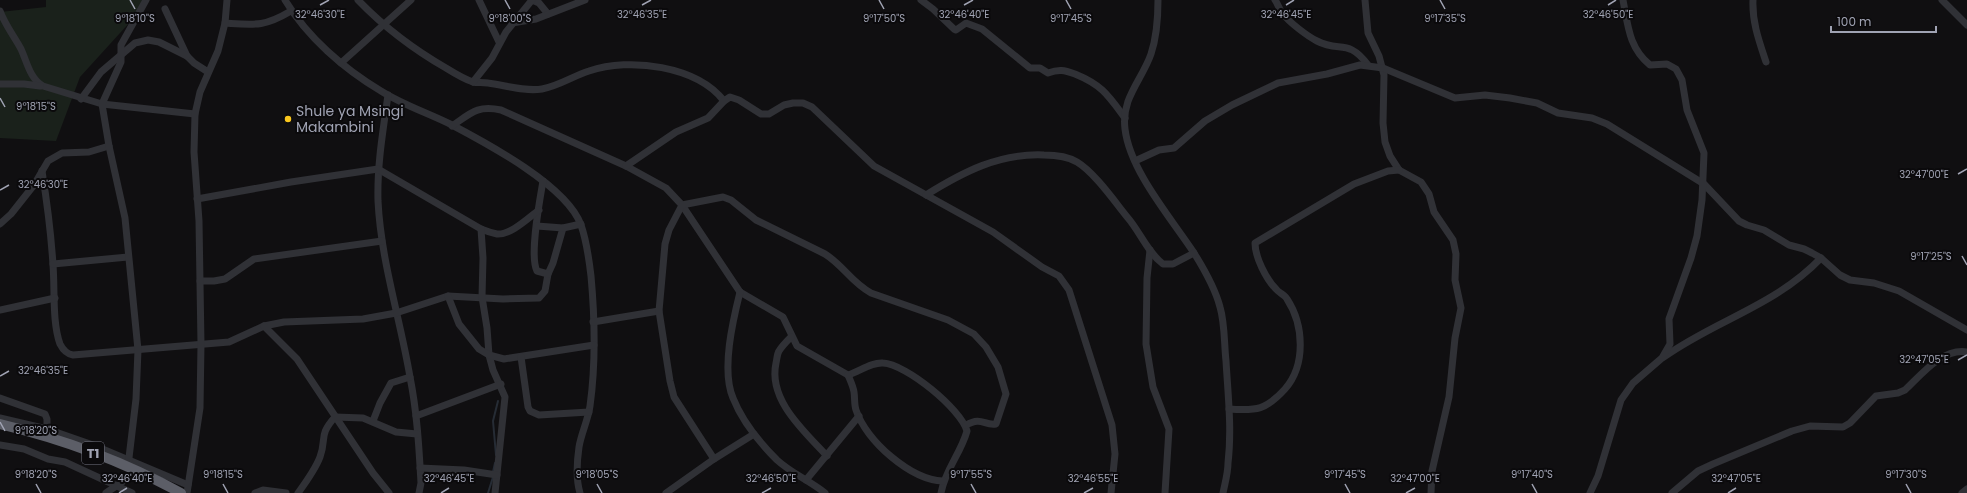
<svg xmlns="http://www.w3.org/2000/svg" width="1967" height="493" font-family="Poppins,sans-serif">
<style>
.green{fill:#1a211b}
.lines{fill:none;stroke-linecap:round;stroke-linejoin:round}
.stream{stroke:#262c35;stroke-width:2}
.minor{stroke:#303136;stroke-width:7}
.highway{stroke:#5c5e67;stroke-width:10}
.ticks{fill:none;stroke:#a0a3b3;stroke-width:1.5}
.poi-dot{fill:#fac71e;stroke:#0b0a0c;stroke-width:1.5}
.labels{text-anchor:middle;stroke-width:4;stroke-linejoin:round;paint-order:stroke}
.shield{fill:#0b0a0c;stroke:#737581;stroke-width:1}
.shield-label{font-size:13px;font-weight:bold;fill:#a0a3b3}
.poi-label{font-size:14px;fill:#a0a3b3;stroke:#0b0a0c;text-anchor:start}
.ticks-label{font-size:10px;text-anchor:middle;fill:#a0a3b3;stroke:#0b0a0c;stroke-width:4;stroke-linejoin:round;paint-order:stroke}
</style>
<rect width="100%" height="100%" fill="#100f11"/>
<path class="green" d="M 46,0 L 150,0 L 80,77 L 56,141 L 0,138 L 0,12 L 46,7 Z"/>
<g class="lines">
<g class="stream">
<path d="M 496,455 L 493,421 L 498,401"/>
<path d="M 493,472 L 495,463"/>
<path d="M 488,493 L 493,477"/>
</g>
<g class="minor">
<path d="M 285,0 C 307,37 344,69 381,91 C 403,105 428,113 452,125 C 488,144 567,186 581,225 C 587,242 589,259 591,276 C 595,320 596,363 590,406 C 588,420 581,434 579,447 C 577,461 576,480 580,493"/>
<path d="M 358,0 C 384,27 413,49 446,68 C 454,73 464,79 473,82 C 477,83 483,82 488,83 C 504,85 525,92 542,89 C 559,86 573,76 589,71 C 630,57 697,66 724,101"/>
<path d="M 479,0 L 499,42"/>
<path d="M 532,0 L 539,3 L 548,14"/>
<path d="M 921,0 L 933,9 L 954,29 L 956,30 L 966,23 L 982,29 L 1030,68 L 1040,68 L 1048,73 C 1059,69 1064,70 1075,74 C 1102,85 1108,95 1125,118"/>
<path d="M 1158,0 C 1158,18 1157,36 1151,54 C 1142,80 1121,98 1125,129 C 1130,171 1171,218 1194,253 C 1204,269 1215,288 1220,307 C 1225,324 1224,343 1226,361 C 1228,395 1232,429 1228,463 C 1228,473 1225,483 1223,493"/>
<path d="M 1275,0 C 1278,4 1279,9 1283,14 C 1289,22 1307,36 1317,41 C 1340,53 1348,38 1368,65"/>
<path d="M 1365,0 L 1368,33 L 1379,56 L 1384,75 L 1383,123 L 1385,142 L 1390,156 L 1399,170 L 1421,182 L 1429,194 L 1434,212 L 1453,240 L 1456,254 L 1455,280 L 1461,308 L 1455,338 L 1449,397 L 1432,471 L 1431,493"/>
<path d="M 1753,0 C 1752,22 1759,41 1766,62"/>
<path d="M 1942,0 L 1967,25"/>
<path d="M 165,9 L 187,56 L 194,63 L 208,72"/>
<path d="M 0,11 C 5,25 14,36 21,49 C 27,62 30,79 43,86 L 102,104 L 195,114"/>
<path d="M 225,23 C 255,25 264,27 291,11"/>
<path d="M 512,23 L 536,19 L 585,0"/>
<path d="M 341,63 L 411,0"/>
<path d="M 473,82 L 492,58 L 506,32 L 532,0"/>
<path d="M 0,84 L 24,84 L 40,86"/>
<path d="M 388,95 C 383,131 377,165 378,201 C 381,261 400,318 410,377 C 417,412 419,447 421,483 L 419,493"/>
<path d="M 81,99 L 101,72 L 135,43 L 148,40 L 159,42 L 187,56"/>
<path d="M 452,126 C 471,113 477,105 501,110 L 626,166 L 666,188 L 682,205 L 740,292 L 783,317 L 797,346 L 848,375 C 859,372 871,362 883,363 C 906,364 961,409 967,431 C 961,453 945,470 941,493"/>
<path d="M 1135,161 L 1159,150 L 1174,148 L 1205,121 L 1232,105 L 1278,83 L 1327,74 L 1360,65 L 1383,68 L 1455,98 L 1485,95 L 1510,98 L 1537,103 L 1558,113 L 1592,118 L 1607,124 L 1704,184 L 1739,221 L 1747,225 L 1764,230 L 1789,245 L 1804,249 L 1812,253 L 1821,258 L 1840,275 L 1850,280 L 1874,283 L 1899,291 L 1967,330"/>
<path d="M 626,166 L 676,132 L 708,118 L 724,101 L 730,97 L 739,100 L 761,114 L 769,114 L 784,105 L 793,103 L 803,103 L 812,107 L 874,166 L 993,232 L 1042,267 L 1059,276 L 1069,290 L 1112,425 L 1115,454 L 1111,493"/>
<path d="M 42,171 C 47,202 51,233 53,265 C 55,289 52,322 60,344 C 63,350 67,354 73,355 L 229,342 L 264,326 L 284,322 L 363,319 L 396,313 L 448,296 L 503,299 L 539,298 L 545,291 L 548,274 L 553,263 L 563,228"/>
<path d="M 543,181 C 540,199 529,256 537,271 L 548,274"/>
<path d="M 926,195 C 963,172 999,153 1044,155 C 1055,155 1067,156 1077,162 C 1094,172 1115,202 1128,218 C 1140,232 1148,253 1163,264 L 1173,264 L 1194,253"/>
<path d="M 197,199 L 291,182 L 378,169 L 481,229 C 486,231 492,233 497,234 C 511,235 528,218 539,210"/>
<path d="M 0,224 L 11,214 L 34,185 L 48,161 L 62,153 L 89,152 L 109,146"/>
<path d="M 537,226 L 563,228 L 581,224"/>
<path d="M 481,229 L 483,258 L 482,297 L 487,328 L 489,355 L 493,370 L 505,397 L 495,493"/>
<path d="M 1150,250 L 1147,278 L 1146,344 L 1153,387 L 1169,429 L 1165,493"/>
<path d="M 53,264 L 128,257"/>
<path d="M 200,281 L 214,281 L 225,279 L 254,259 L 382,241"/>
<path d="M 740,292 C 733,320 721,370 733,398 C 742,421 760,443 777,460 C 791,473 810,481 825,493"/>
<path d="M 448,296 L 459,324 L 479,349 L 489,355 L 504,359 L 594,345"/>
<path d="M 0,310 L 55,298"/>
<path d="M 593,322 L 659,311"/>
<path d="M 264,326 L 297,359 L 373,473 L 389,493"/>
<path d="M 791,337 C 787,341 782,346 779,351 C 777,354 777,359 776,363 C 768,400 804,431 827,456"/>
<path d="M 521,357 L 528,407 L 530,411 L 539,415 L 589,412"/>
<path d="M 1664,357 C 1716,320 1775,306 1821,258"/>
<path d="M 848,375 C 850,380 853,386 854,392 C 855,398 854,404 856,410 C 866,441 911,480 943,481"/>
<path d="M 0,398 L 45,414 L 47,419 L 47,433"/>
<path d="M 1229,409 C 1257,411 1266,410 1285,389 C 1306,365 1304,325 1287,299 C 1285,295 1279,293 1276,289 C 1266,279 1255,257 1255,243 L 1354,184 L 1388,171 L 1399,170"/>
<path d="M 416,416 L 501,384"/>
<path d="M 0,418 L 47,429 L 93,445 L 188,485"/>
<path d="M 373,421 L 380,403 L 391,383 L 410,377"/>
<path d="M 0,445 L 24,449 L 48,459 L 65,462 L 132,493"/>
<path d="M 714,459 L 674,397 L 670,381 L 659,311 L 665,244 L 669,230 L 682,205 L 723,197 L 731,200 L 756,220 L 825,254 C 844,266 851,282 871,293 L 948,320 L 974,334 L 986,347 L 998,367 L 1006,394 L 996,424 C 984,426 982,416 966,425"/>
<path d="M 128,466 L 136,399 L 138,350 L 125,218 L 109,146 L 102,104 L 121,62 L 121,45 L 146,0"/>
<path d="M 420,468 L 464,470 L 497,475"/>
<path d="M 806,480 L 859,416"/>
<path d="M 106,493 L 138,471"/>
<path d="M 187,493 L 200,408 L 201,344 L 199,221 L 194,152 L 195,114 L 200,92 L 218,51 L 225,23 L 227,0"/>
<path d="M 255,493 L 263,490 L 286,493"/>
<path d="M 298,493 C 306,482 315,470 320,457 C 327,438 318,436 335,417 L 363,418 L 396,432 L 417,434"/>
<path d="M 666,493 L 714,459 L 754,434"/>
<path d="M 1590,493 L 1598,476 L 1621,400 L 1633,383 L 1662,358 L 1670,344 L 1669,319 L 1691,258 L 1697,236 L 1702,200 L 1704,153 L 1687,110 L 1682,80 L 1676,69 L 1667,64 L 1650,65 C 1629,48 1628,26 1623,0"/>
<path d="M 1672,493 L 1698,471 L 1713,464 L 1792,431 L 1810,426 L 1843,427 L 1850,423 L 1876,396 L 1898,393 L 1905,390 C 1921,375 1942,348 1967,352"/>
<path d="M 1962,493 L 1967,489"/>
</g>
<path class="highway" d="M 0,424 C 63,439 125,462 181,493"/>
</g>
<path class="ticks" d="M 130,0 L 135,9M 505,0 L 510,9M 879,0 L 884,9M 1066,0 L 1071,9M 1440,0 L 1445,9M 320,5 L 329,0M 642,5 L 651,0M 964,5 L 973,0M 1286,5 L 1294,0M 1608,5 L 1616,0M 0,98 L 5,107M 1958,174 L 1967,169M 0,190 L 9,185M 1962,256 L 1967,265M 1958,360 L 1967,355M 0,376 L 9,371M 0,422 L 5,431M 36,484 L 41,493M 223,484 L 228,493M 597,484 L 602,493M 971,484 L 976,493M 1345,484 L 1350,493M 1532,484 L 1537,493M 1906,484 L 1911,493M 119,493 L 127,488M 441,493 L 449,488M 762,493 L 771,488M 1084,493 L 1093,488M 1406,493 L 1415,488M 1728,493 L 1736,488"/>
<circle class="poi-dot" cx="288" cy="119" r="4"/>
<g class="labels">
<rect class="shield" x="82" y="442" width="22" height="22" rx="3"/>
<g class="shield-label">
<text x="93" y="458">T1</text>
</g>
<g class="poi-label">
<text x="296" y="116">Shule ya Msingi<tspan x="296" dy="16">Makambini</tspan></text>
</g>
</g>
<g class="ticks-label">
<text x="320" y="18">32°46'30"E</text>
<text x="964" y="18">32°46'40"E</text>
<text x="1286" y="18">32°46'45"E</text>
<text x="1608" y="18">32°46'50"E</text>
<text x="642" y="18">32°46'35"E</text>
<text x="135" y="22">9°18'10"S</text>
<text x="510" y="22">9°18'00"S</text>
<text x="884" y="22">9°17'50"S</text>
<text x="1071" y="22">9°17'45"S</text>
<text x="1445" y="22">9°17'35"S</text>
<text x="36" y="110">9°18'15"S</text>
<text x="1924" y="178">32°47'00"E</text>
<text x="43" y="188">32°46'30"E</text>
<text x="1931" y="260">9°17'25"S</text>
<text x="1924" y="363">32°47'05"E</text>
<text x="43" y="374">32°46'35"E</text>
<text x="36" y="434">9°18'20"S</text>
<text x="36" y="478">9°18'20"S</text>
<text x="223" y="478">9°18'15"S</text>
<text x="597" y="478">9°18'05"S</text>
<text x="971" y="478">9°17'55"S</text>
<text x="1345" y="478">9°17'45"S</text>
<text x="1532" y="478">9°17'40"S</text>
<text x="1906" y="478">9°17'30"S</text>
<text x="127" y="482">32°46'40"E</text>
<text x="449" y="482">32°46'45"E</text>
<text x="771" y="482">32°46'50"E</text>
<text x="1093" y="482">32°46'55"E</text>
<text x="1415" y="482">32°47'00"E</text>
<text x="1736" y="482">32°47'05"E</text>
</g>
<path d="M1831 26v6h105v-6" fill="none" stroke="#a0a3b3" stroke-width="2"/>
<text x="1837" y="26" font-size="12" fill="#a0a3b3" stroke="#0b0a0c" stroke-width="3" paint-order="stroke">100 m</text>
</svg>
